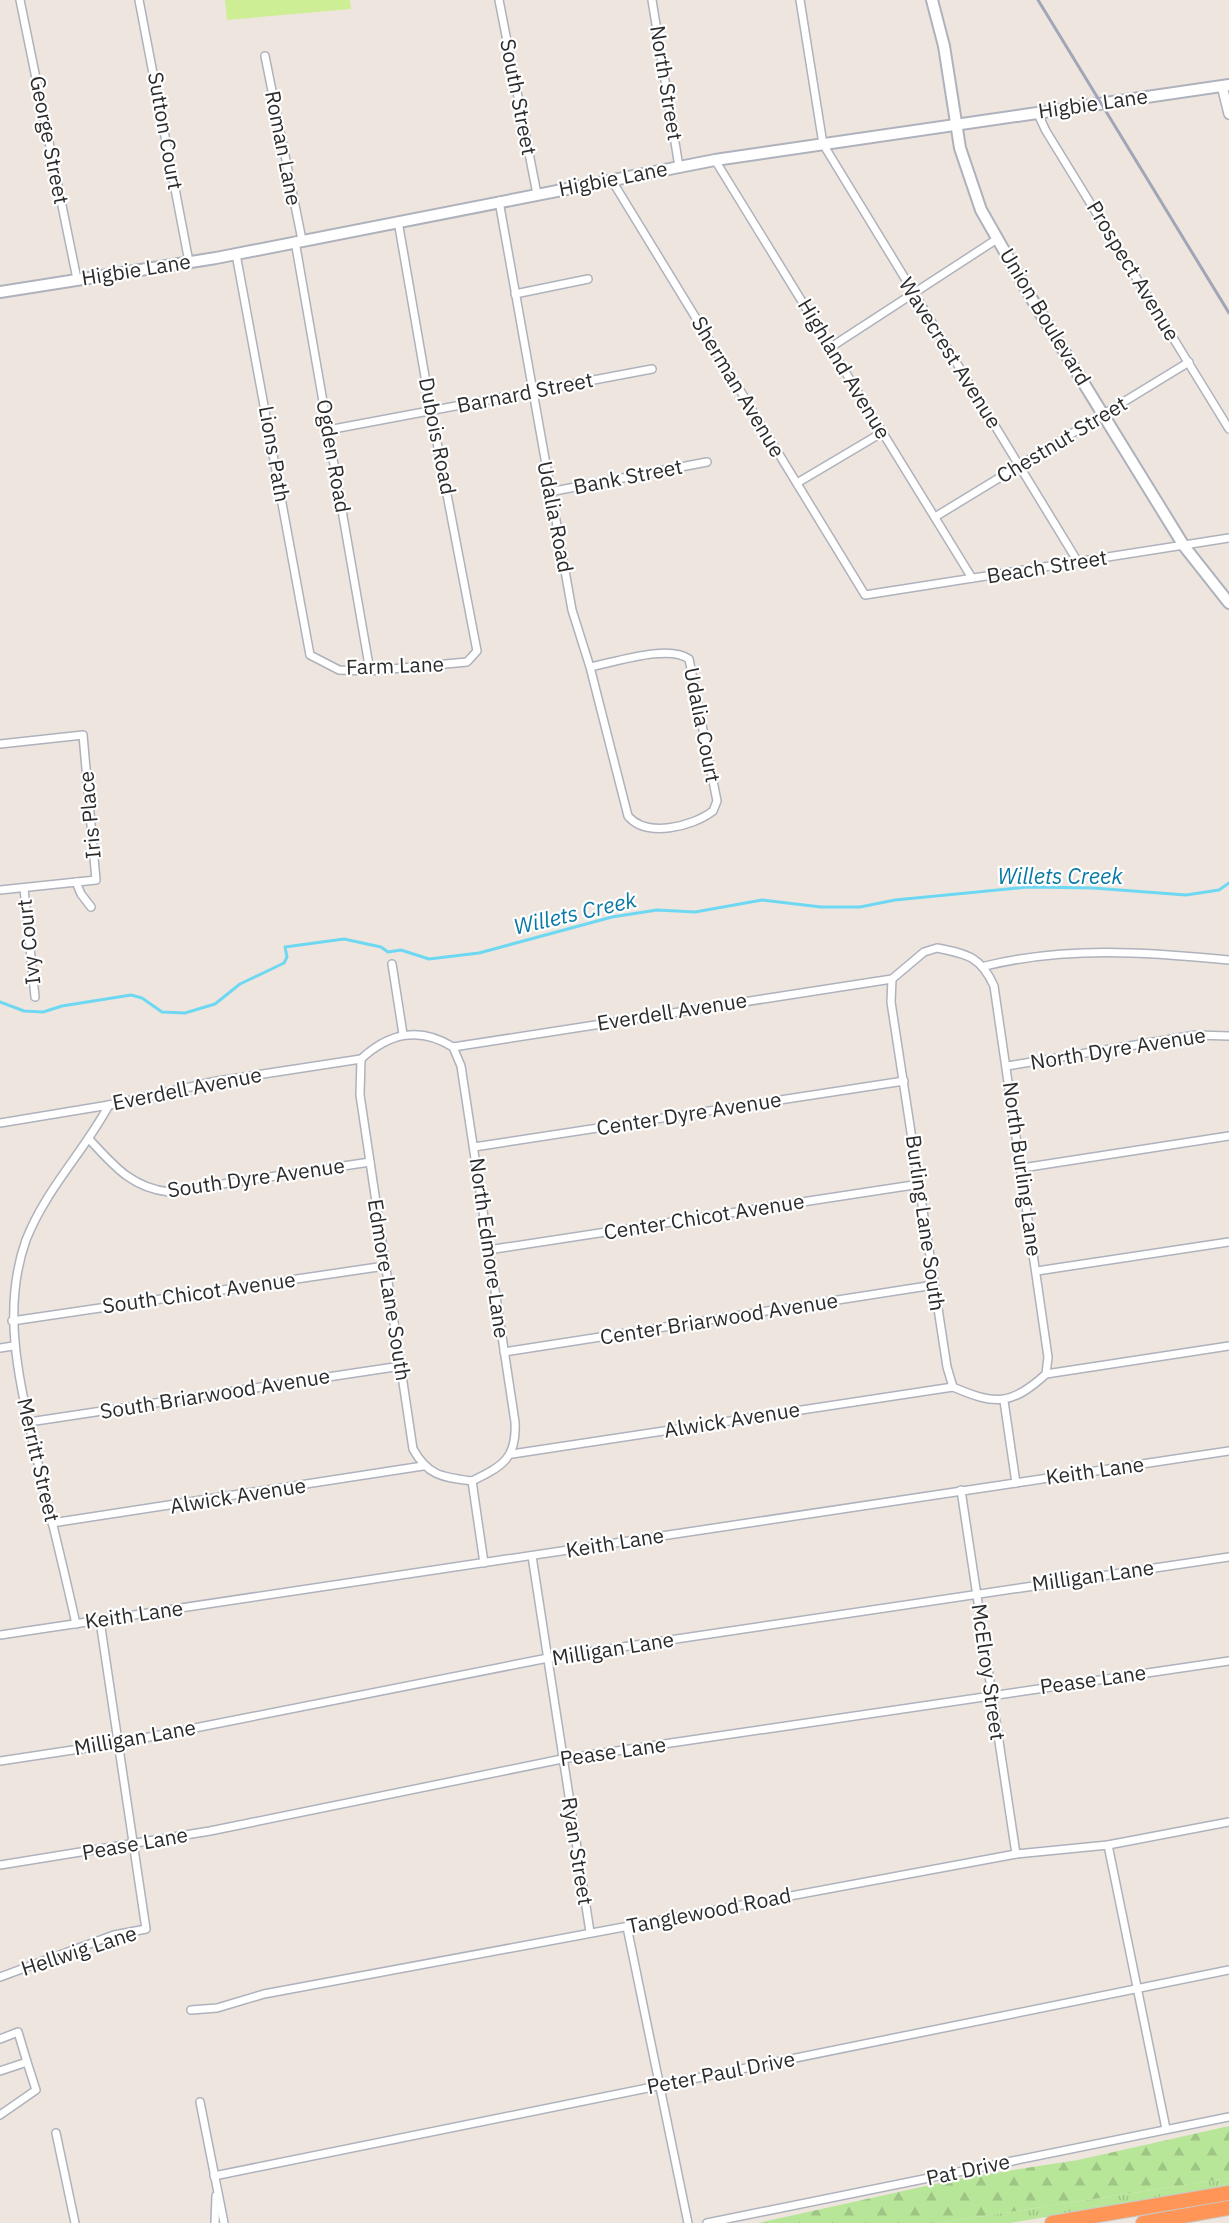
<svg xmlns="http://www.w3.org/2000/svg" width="1229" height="2223" font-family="'IBM Plex Sans',sans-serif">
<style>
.grass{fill:url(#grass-tufts)}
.forest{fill:url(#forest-firs)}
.pitch{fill:#cdee94}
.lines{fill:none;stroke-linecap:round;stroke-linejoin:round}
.stream{stroke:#6ed8f3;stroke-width:3}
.minor-casing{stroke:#aeb2bc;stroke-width:10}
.tertiary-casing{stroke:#aeb2bc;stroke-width:12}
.secondary-casing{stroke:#aeb2bc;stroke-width:14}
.motorway-casing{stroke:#c8c8c8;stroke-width:16}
.minor{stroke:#fff;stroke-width:7}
.tertiary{stroke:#fff;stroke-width:9}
.secondary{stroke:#fff;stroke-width:10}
.motorway{stroke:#ff9658;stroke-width:14}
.rail{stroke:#a0a5b7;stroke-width:3}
.labels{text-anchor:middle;stroke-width:4.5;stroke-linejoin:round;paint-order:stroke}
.street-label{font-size:21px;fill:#2c2c2c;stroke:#fff}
.water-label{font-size:22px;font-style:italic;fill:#0878a4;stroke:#fff}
</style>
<defs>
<pattern id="grass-tufts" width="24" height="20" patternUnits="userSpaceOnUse" patternTransform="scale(1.5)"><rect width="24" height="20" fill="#b8e699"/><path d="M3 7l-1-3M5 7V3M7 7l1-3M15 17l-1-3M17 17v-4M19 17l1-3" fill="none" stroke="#9ec584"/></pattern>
<pattern id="forest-firs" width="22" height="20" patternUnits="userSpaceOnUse" patternTransform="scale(1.5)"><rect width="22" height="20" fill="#b8e699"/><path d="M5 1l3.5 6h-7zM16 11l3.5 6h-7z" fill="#9ec584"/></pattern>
</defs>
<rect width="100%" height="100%" fill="#eee6de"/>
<path class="grass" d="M 1229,2178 L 1229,2187 L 1010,2223 L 938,2223 Z"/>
<path class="forest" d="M 1229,2126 L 1229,2178 L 938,2223 L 758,2223 L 967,2177 L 1078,2160 Z"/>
<path class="pitch" d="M 225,0 L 350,0 L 351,9 L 227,20 Z"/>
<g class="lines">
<path class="stream" d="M 0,1002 L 24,1011 L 43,1012 L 62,1006 L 131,995 L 142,998 L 162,1012 L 185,1013 L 215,1004 L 240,984 L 284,963 L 287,957 L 285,947 L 344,939 L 381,947 L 388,952 L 401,950 L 429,959 L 479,953 L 612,917 L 657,910 L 695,912 L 762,900 L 821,907 L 860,907 L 895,900 L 1029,887 L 1093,888 L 1186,895 L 1219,890 L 1229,883"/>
<g class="minor-casing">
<g id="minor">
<path d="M 20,0 L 77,279"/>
<path d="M 139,0 L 189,262"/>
<path d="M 499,0 L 537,194"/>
<path d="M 652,0 L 679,167"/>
<path d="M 800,0 L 823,144 L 1078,562"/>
<path d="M 265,56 L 302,240"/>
<path d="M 1037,112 L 1046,131 L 1229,429"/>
<path d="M 715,160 L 972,578"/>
<path d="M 611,179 L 865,595 L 1229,538"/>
<path d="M 499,201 L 572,610 L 590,667 L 628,816 C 646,838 692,827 713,811 L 717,801 L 689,659 C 669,644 616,662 590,667"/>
<path d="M 295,241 L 370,671"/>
<path d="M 236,254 L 310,655 L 339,670 L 370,671 L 467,662 L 477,651 L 431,411 L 398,221"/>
<path d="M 515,294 L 588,279"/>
<path d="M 831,347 L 997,239"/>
<path d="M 328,430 L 652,369"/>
<path d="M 797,483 L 883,432"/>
<path d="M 549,492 L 707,462"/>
<path d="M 935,517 L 1189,362"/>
<path d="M 0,744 L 83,735 L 96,880 L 0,890"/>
<path d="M 76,882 L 81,894 L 91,907"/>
<path d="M 24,888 L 35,997"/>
<path d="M 937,948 C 968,954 981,957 994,986 L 1048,1357 L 1046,1374 C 1011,1406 995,1405 953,1387 L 947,1367 L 891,1002 L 892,979 L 924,952 Z"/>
<path d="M 392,964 L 403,1034"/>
<path d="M 985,966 C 1067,946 1146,952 1229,960"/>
<path d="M 453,1047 L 892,979"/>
<path d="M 361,1059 L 360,1095 L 413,1449 C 428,1476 442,1477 472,1481"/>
<path d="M 1007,1066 L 1196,1035 L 1229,1036"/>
<path d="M 0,1123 L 109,1105 L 217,1081 L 361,1059 C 389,1033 419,1026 453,1047 L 461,1066 L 515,1422 C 517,1458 503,1466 472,1481"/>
<path d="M 90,1140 C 114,1166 132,1188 169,1192 L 370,1162"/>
<path d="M 474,1147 L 904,1081"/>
<path d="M 1022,1168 L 1229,1136"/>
<path d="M 488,1250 L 920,1184"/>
<path d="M 1037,1271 L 1229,1242"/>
<path d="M 12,1321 L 385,1266"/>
<path d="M 0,1348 L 13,1346"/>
<path d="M 504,1352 L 934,1285"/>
<path d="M 1046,1374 L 1229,1346"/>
<path d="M 1004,1401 L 1016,1483"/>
<path d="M 29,1422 L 401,1366"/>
<path d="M 512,1454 L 953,1387"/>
<path d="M 472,1481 L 484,1563"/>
<path d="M 961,1490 L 1016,1854"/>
<path d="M 52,1523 L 423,1466"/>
<path d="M 532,1556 L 590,1932"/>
<path d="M 76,1624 C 64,1569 50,1514 37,1459 C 21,1387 0,1313 26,1240 C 46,1189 83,1153 109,1105"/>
<path d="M 0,1635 L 1229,1451"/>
<path d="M 0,1761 L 119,1743 L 548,1658 L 1229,1557"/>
<path d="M 1108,1845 L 1166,2129"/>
<path d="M 0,1865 L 210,1831 L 562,1759 L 1229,1661"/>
<path d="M 627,1927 L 688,2223"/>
<path d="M 0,1977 L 114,1935 L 146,1929 L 100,1621"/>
<path d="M 191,2010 L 217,2008 L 264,1994 L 1016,1854 L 1108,1845 L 1229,1822"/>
<path d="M 0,2039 L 18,2032 L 27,2062 L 0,2071"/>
<path d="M 200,2102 L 224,2223"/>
<path d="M 0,2115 L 36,2090 L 27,2062"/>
<path d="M 56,2133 L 75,2223"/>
<path d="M 214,2176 L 1229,1970"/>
<path d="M 215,2223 L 216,2196"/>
<path d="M 707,2223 L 1229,2117"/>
</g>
</g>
<g class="tertiary-casing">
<path id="tertiary" d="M 1222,86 L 1229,114"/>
</g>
<g class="secondary-casing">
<g id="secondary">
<path d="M 932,0 L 944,46 L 960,148 L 981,210 L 1030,296 L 1184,546 L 1229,603"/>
<path d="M 0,292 L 216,258 L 715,160 L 1229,85"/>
</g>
</g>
<g class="motorway-casing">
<g id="motorway">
<path d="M 1052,2223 L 1229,2193"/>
<path d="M 1143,2223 L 1229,2208"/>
</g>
</g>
<use href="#minor" class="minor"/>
<use href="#tertiary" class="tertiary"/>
<use href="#secondary" class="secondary"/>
<use href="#motorway" class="motorway"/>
<path class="rail" d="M 1038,0 L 1229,313"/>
</g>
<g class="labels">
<g class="street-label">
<text transform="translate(666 83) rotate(81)" y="7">North Street</text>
<text transform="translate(518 97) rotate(79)" y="7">South Street</text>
<text transform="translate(1093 104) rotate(-8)" y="7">Higbie Lane</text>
<text transform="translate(165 131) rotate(80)" y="7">Sutton Court</text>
<text transform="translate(49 140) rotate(79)" y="7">George Street</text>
<text transform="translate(283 148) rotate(79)" y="7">Roman Lane</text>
<text transform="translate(613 179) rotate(-11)" y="7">Higbie Lane</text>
<text transform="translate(136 270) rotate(-9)" y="7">Higbie Lane</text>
<text transform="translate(1133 271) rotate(59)" y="7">Prospect Avenue</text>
<text transform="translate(1045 317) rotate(59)" y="7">Union Boulevard</text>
<text transform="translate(950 353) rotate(58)" y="7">Wavecrest Avenue</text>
<text transform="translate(844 369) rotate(59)" y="7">Highland Avenue</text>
<text transform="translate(738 387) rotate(59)" y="7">Sherman Avenue</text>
<text transform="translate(525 393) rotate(-11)" y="7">Barnard Street</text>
<text transform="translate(437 436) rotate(79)" y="7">Dubois Road</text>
<text transform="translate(1062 440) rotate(-31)" y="7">Chestnut Street</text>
<text transform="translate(274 454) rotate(80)" y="7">Lions Path</text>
<text transform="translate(333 456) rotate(80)" y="7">Ogden Road</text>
<text transform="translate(628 477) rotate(-11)" y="7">Bank Street</text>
<text transform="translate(555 517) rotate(79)" y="7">Udalia Road</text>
<text transform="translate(1047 567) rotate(-9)" y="7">Beach Street</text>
<text transform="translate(395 666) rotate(-2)" y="7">Farm Lane</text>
<text transform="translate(702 725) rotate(79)" y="7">Udalia Court</text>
<text transform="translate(90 815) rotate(-95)" y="7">Iris Place</text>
<text transform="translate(29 942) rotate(-96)" y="7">Ivy Court</text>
<text transform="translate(672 1012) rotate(-9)" y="7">Everdell Avenue</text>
<text transform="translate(1118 1049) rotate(-9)" y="7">North Dyre Avenue</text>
<text transform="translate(187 1089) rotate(-11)" y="7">Everdell Avenue</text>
<text transform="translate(689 1114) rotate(-9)" y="7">Center Dyre Avenue</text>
<text transform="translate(1022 1169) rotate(82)" y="7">North Burling Lane</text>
<text transform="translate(256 1178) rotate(-8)" y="7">South Dyre Avenue</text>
<text transform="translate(704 1217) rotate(-9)" y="7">Center Chicot Avenue</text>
<text transform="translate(925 1223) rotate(82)" y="7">Burling Lane South</text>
<text transform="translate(489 1248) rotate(82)" y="7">North Edmore Lane</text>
<text transform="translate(389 1290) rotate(81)" y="7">Edmore Lane South</text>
<text transform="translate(199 1293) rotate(-8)" y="7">South Chicot Avenue</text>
<text transform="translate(719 1319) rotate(-9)" y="7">Center Briarwood Avenue</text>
<text transform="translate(215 1394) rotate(-9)" y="7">South Briarwood Avenue</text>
<text transform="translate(732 1420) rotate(-9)" y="7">Alwick Avenue</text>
<text transform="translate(38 1460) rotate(77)" y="7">Merritt Street</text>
<text transform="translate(1095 1471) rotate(-8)" y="7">Keith Lane</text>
<text transform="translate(238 1496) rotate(-9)" y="7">Alwick Avenue</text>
<text transform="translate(615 1543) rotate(-9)" y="7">Keith Lane</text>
<text transform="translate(1093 1576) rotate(-8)" y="7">Milligan Lane</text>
<text transform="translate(134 1615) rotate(-8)" y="7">Keith Lane</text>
<text transform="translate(613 1649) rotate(-9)" y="7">Milligan Lane</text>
<text transform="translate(988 1672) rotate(82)" y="7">McElroy Street</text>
<text transform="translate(1093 1680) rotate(-8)" y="7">Pease Lane</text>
<text transform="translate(135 1738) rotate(-10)" y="7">Milligan Lane</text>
<text transform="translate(613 1752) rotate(-8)" y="7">Pease Lane</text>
<text transform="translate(135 1844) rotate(-10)" y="7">Pease Lane</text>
<text transform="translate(577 1851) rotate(81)" y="7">Ryan Street</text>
<text transform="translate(709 1911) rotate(-11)" y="7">Tanglewood Road</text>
<text transform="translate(79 1951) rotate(-18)" y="7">Hellwig Lane</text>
<text transform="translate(721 2073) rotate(-11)" y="7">Peter Paul Drive</text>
<text transform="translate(968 2170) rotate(-12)" y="7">Pat Drive</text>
</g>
<g class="water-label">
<text x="1060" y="884">Willets Creek</text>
<text transform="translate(575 913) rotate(-13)" y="8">Willets Creek</text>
</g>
</g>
</svg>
